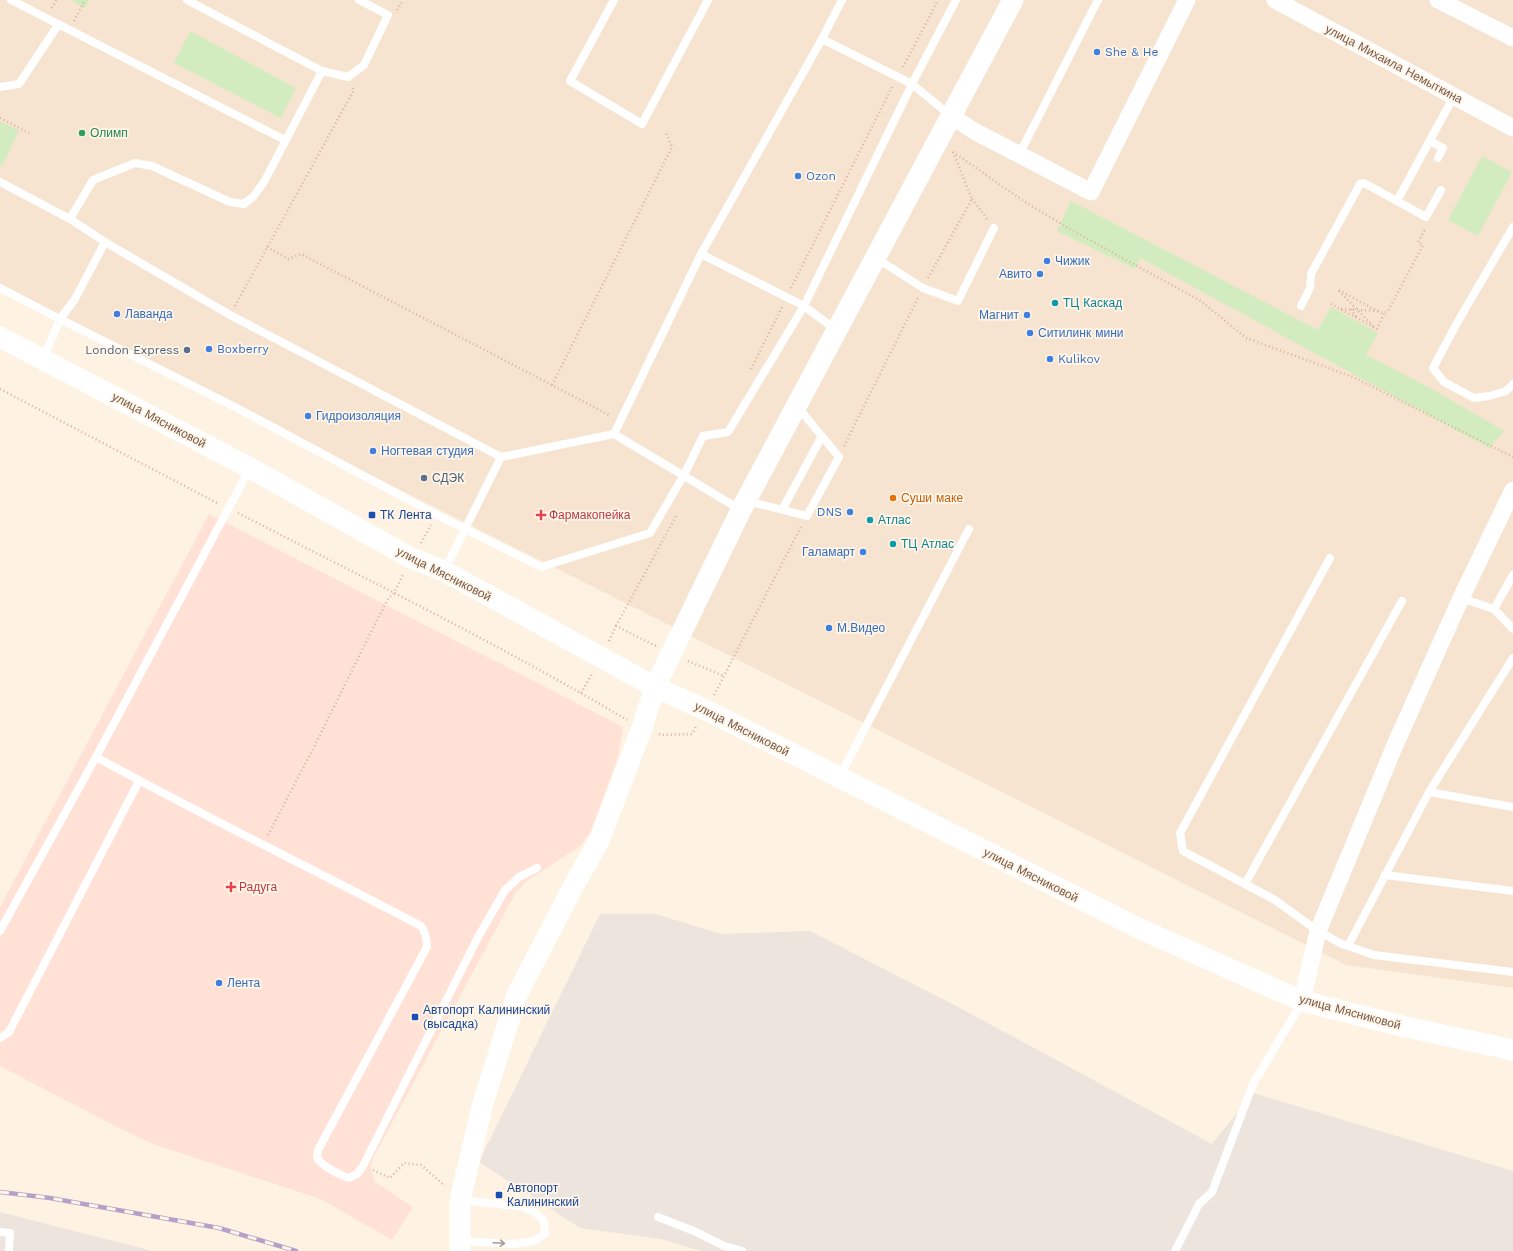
<svg xmlns="http://www.w3.org/2000/svg" width="1513" height="1251" font-family="'Work Sans',sans-serif">
<style>
.residential{fill:#f6e4d0}
.commercial{fill:#ffe1d5}
.industrial{fill:#ece4dd}
.green{fill:#d2ecc0}
.lines{fill:none;stroke-linecap:round;stroke-linejoin:round}
.path{stroke:#dab29b;stroke-width:2.5;stroke-dasharray:1 3;stroke-linecap:butt}
.service{stroke:#fff;stroke-width:8}
.minor{stroke:#fff;stroke-width:17}
.tertiary{stroke:#fff;stroke-width:21}
.rail-casing{stroke:#b5a0c8;stroke-width:4.5}
.rail{stroke:#fff6ea;stroke-width:3;stroke-dasharray:9;stroke-linecap:butt}
.oneway{stroke:#ad9a91}
.shop-dot{fill:#3f7fe0;stroke:#fff6ea;stroke-width:1.5}
.leisure-dot{fill:#2e9e5b;stroke:#fff6ea;stroke-width:1.5}
.culture-dot{fill:#0f9aa8;stroke:#fff6ea;stroke-width:1.5}
.service-dot{fill:#5c6f8a;stroke:#fff6ea;stroke-width:1.5}
.food-dot{fill:#e8710a;stroke:#fff6ea;stroke-width:1.5}
.transit-dot{fill:#1a4fb4;stroke:#fff6ea;stroke-width:1.5}
.health-dot{fill:#e0444e;stroke:#fff6ea;stroke-width:1.5}
.labels{text-anchor:middle;stroke-width:3.5;stroke-linejoin:round;paint-order:stroke}
.shop-label{font-size:12px;fill:#366cbe;stroke:#fff6ea;text-anchor:start}
.street-label{font-size:12px;fill:#775747;stroke:#fff6ea}
.leisure-label{font-size:12px;fill:#27864d;stroke:#fff6ea;text-anchor:start}
.culture-label{font-size:12px;fill:#0d838f;stroke:#fff6ea;text-anchor:start}
.service-label{font-size:12px;fill:#4e5e75;stroke:#fff6ea;text-anchor:end}
.food-label{font-size:12px;fill:#c56008;stroke:#fff6ea;text-anchor:start}
.transit-label{font-size:12px;fill:#164399;stroke:#fff6ea;text-anchor:start}
.health-label{font-size:12px;fill:#be3a42;stroke:#fff6ea;text-anchor:start}
</style>
<rect width="100%" height="100%" fill="#fef2e2"/>
<path class="residential" d="M 0,0 L 1513,0 L 1513,988 L 1346,965 L 0,289 Z"/>
<path class="commercial" d="M 209,514 L 623,727 L 618,757 L 590,833 L 580,846 L 527,881 L 516,892 L 372,1160 L 371,1172 L 374,1181 L 413,1207 L 392,1240 L 321,1199 L 153,1144 L 119,1128 L 0,1066 L 0,907 Z"/>
<g class="industrial">
<path d="M 600,914 L 656,914 L 721,934 L 810,931 L 958,1007 L 1212,1144 L 1253,1093 L 1513,1171 L 1513,1251 L 701,1251 L 661,1239 L 580,1228 L 479,1162 Z"/>
<path d="M 0,1212 L 153,1251 L 0,1251 Z"/>
</g>
<g class="green">
<path d="M 71,0 L 89,0 L 85,8 Z"/>
<path d="M 190,31 L 296,88 L 281,118 L 174,63 Z"/>
<path d="M 0,121 L 19,131 L 2,166 L 0,165 Z"/>
<path d="M 1482,156 L 1512,172 L 1478,236 L 1448,220 Z"/>
<path d="M 1071,201 L 1318,330 L 1331,307 L 1378,333 L 1366,355 L 1434,390 L 1504,431 L 1489,448 L 1140,258 L 1135,269 L 1057,231 Z"/>
</g>
<g class="lines">
<g class="path">
<path d="M 52,8 L 56,0"/>
<path d="M 397,10 L 403,0"/>
<path d="M 74,21 L 85,0"/>
<path d="M 903,67 L 938,0"/>
<path d="M 0,118 L 29,133"/>
<path d="M 953,152 L 1025,202 L 1075,232 L 1201,301 L 1246,338 L 1353,377 L 1513,457"/>
<path d="M 972,199 L 987,219"/>
<path d="M 267,247 L 288,259 L 301,254 L 611,416"/>
<path d="M 928,278 L 972,199 L 953,152"/>
<path d="M 791,288 L 892,87"/>
<path d="M 1339,290 L 1379,312 L 1383,313 L 1388,311 L 1423,245 L 1418,242 L 1426,228"/>
<path d="M 1339,291 L 1373,326"/>
<path d="M 1331,304 L 1377,329 L 1385,312"/>
<path d="M 235,306 L 354,90 L 352,86"/>
<path d="M 1341,309 L 1378,311"/>
<path d="M 1351,309 L 1357,318"/>
<path d="M 751,369 L 782,307"/>
<path d="M 552,385 L 672,147 L 665,131"/>
<path d="M 0,389 L 219,504"/>
<path d="M 844,446 L 918,298"/>
<path d="M 238,513 C 368,580 501,645 627,720"/>
<path d="M 421,543 L 431,525"/>
<path d="M 616,626 L 676,516"/>
<path d="M 609,641 L 616,626 L 656,646"/>
<path d="M 688,661 L 724,676"/>
<path d="M 581,693 L 593,672"/>
<path d="M 714,695 L 802,525"/>
<path d="M 659,734 L 662,735 L 692,734 L 697,725"/>
<path d="M 268,835 L 314,747 L 369,636 L 388,599 L 394,593 L 404,573"/>
<path d="M 373,1170 L 390,1178 L 404,1163 L 421,1165 L 445,1186"/>
</g>
<g class="service">
<path d="M 11,0 L 285,140"/>
<path d="M 614,0 L 570,81 L 642,124 L 708,0"/>
<path d="M 842,0 L 822,39 L 912,84 L 951,116"/>
<path d="M 322,71 L 348,77 L 364,65 L 388,15 L 359,0"/>
<path d="M 0,87 L 19,84 L 58,25"/>
<path d="M 1430,141 L 1443,148 L 1438,158"/>
<path d="M 1019,155 L 1098,0"/>
<path d="M 0,182 L 70,219 L 105,242 L 75,299 L 60,319 L 43,359"/>
<path d="M 1397,201 L 1426,217 L 1441,190"/>
<path d="M 70,219 L 93,180 L 135,163 L 152,166 L 230,202 L 244,204 L 253,197 L 264,182 L 322,71 L 187,0"/>
<path d="M 1513,227 L 1457,323 L 1433,368 L 1444,382 L 1474,398 L 1489,396 L 1506,391 L 1513,384"/>
<path d="M 105,242 L 230,315 L 501,457 L 444,571"/>
<path d="M 701,254 L 804,306 L 836,330"/>
<path d="M 876,258 L 923,288 L 958,301 L 994,228"/>
<path d="M 0,288 L 60,319 L 235,407 L 437,515 L 541,567 L 650,533 L 684,475 L 703,436 L 728,432 L 804,306 L 912,84 L 956,0"/>
<path d="M 1301,306 L 1310,288 L 1311,274 L 1360,184 L 1364,183 L 1397,201 L 1454,96"/>
<path d="M 614,434 L 741,510"/>
<path d="M 501,457 L 614,434 L 701,254 L 822,39"/>
<path d="M 747,501 L 807,516 L 839,457 L 797,406"/>
<path d="M 782,510 L 822,436"/>
<path d="M 1330,558 L 1180,833 L 1183,851 L 1275,900 L 1318,931 L 1342,944 L 1374,955 L 1513,972"/>
<path d="M 1461,598 L 1494,609 L 1513,575"/>
<path d="M 1494,609 L 1513,629"/>
<path d="M 96,757 C 203,816 313,869 421,926 C 426,933 427,939 427,947 L 318,1150 C 318,1152 317,1154 317,1157 C 319,1165 342,1176 349,1178 L 357,1174 L 363,1166 L 477,939 L 505,890 L 519,877 L 537,868"/>
<path d="M 839,778 L 969,529"/>
<path d="M 1429,792 L 1513,807"/>
<path d="M 1385,875 L 1513,891"/>
<path d="M 1245,884 L 1402,601"/>
<path d="M 0,931 L 96,757 L 250,468"/>
<path d="M 1348,946 L 1429,792 L 1513,658"/>
<path d="M 0,1038 L 9,1032 L 139,781"/>
<path d="M 461,1200 L 523,1207 L 536,1213 L 544,1221 L 545,1234 L 534,1241 L 513,1244 L 461,1241"/>
<path d="M 658,1217 L 694,1231 L 724,1246 L 742,1251"/>
<path d="M 0,1232 L 10,1233 L 9,1251"/>
<path d="M 1175,1251 L 1199,1204 L 1212,1192 L 1253,1084 L 1302,1002"/>
</g>
<g class="minor">
<path d="M 1275,0 L 1513,128"/>
<path d="M 1438,0 L 1513,38"/>
<path d="M 951,116 L 974,131 L 1091,192 L 1187,0"/>
<path d="M 1302,1001 L 1318,931 L 1395,745 L 1461,598 L 1513,490"/>
</g>
<g class="tertiary">
<path d="M 0,337 L 250,468 L 411,558 L 444,571 L 655,687 L 706,710 L 1138,928 L 1302,1001 L 1406,1027 L 1513,1050"/>
<path d="M 460,1251 L 460,1200 L 483,1103 L 517,995 L 574,885 L 599,841 L 642,728 L 655,687 L 741,510 L 951,116 L 1013,0"/>
</g>
<g class="rail-casing">
<path id="rail" d="M 0,1192 L 50,1198 L 219,1228 L 296,1251"/>
</g>
<use href="#rail" class="rail"/>
</g>
<defs><path id="oneway-shaft" d="M-6 0H5M1.5-3L5.5 0L1.5 3" fill="none" stroke-width="1.6" stroke-linecap="round" stroke-linejoin="round"/></defs>
<use class="oneway" href="#oneway-shaft" transform="translate(499 1243) rotate(3)"/>
<g class="shop-dot">
<circle cx="1097" cy="52" r="4"/>
<circle cx="798" cy="176" r="4"/>
<circle cx="1047" cy="261" r="4"/>
<circle cx="1040" cy="274" r="4"/>
<circle cx="117" cy="314" r="4"/>
<circle cx="1027" cy="315" r="4"/>
<circle cx="1030" cy="333" r="4"/>
<circle cx="209" cy="349" r="4"/>
<circle cx="1050" cy="359" r="4"/>
<circle cx="308" cy="416" r="4"/>
<circle cx="373" cy="451" r="4"/>
<circle cx="850" cy="512" r="4"/>
<circle cx="863" cy="552" r="4"/>
<circle cx="829" cy="628" r="4"/>
<circle cx="219" cy="983" r="4"/>
</g>
<circle class="leisure-dot" cx="82" cy="133" r="4"/>
<g class="culture-dot">
<circle cx="1055" cy="303" r="4"/>
<circle cx="870" cy="520" r="4"/>
<circle cx="893" cy="544" r="4"/>
</g>
<g class="service-dot">
<circle cx="187" cy="350" r="4"/>
<circle cx="424" cy="478" r="4"/>
</g>
<circle class="food-dot" cx="893" cy="498" r="4"/>
<g class="transit-dot">
<rect x="368" y="511" width="8" height="8" rx="2"/>
<rect x="411" y="1013" width="8" height="8" rx="2"/>
<rect x="495" y="1191" width="8" height="8" rx="2"/>
</g>
<g class="health-dot">
<path d="M539 509h4v4h4v4h-4v4h-4v-4h-4v-4h4z"/>
<path d="M229 881h4v4h4v4h-4v4h-4v-4h-4v-4h4z"/>
</g>
<g class="labels">
<g class="shop-label">
<text x="1105" y="56">She &amp; He</text>
<text x="806" y="180">Ozon</text>
<text x="1055" y="265">Чижик</text>
<text x="1032" y="278" text-anchor="end">Авито</text>
<text x="125" y="318">Лаванда</text>
<text x="1019" y="319" text-anchor="end">Магнит</text>
<text x="1038" y="337">Ситилинк мини</text>
<text x="217" y="353">Boxberry</text>
<text x="1058" y="363">Kulikov</text>
<text x="316" y="420">Гидроизоляция</text>
<text x="381" y="455">Ногтевая студия</text>
<text x="842" y="516" text-anchor="end">DNS</text>
<text x="855" y="556" text-anchor="end">Галамарт</text>
<text x="837" y="632">М.Видео</text>
<text x="227" y="987">Лента</text>
</g>
<g class="street-label">
<text transform="translate(1394 64) rotate(28)" y="4">улица Михаила Немыткина</text>
<text transform="translate(159 420) rotate(28)" y="4">улица Мясниковой</text>
<text transform="translate(444 574) rotate(27)" y="4">улица Мясниковой</text>
<text transform="translate(742 729) rotate(27)" y="4">улица Мясниковой</text>
<text transform="translate(1031 875) rotate(27)" y="4">улица Мясниковой</text>
<text transform="translate(1350 1012) rotate(15)" y="4">улица Мясниковой</text>
</g>
<g class="leisure-label">
<text x="90" y="137">Олимп</text>
</g>
<g class="culture-label">
<text x="1063" y="307">ТЦ Каскад</text>
<text x="878" y="524">Атлас</text>
<text x="901" y="548">ТЦ Атлас</text>
</g>
<g class="service-label">
<text x="179" y="354">London Express</text>
<text x="432" y="482" text-anchor="start">СДЭК</text>
</g>
<g class="food-label">
<text x="901" y="502">Суши маке</text>
</g>
<g class="transit-label">
<text x="380" y="519">ТК Лента</text>
<text x="423" y="1014">Автопорт Калининский<tspan x="423" dy="14">(высадка)</tspan></text>
<text x="507" y="1192">Автопорт<tspan x="507" dy="14">Калининский</tspan></text>
</g>
<g class="health-label">
<text x="549" y="519">Фармакопейка</text>
<text x="239" y="891">Радуга</text>
</g>
</g>
</svg>
